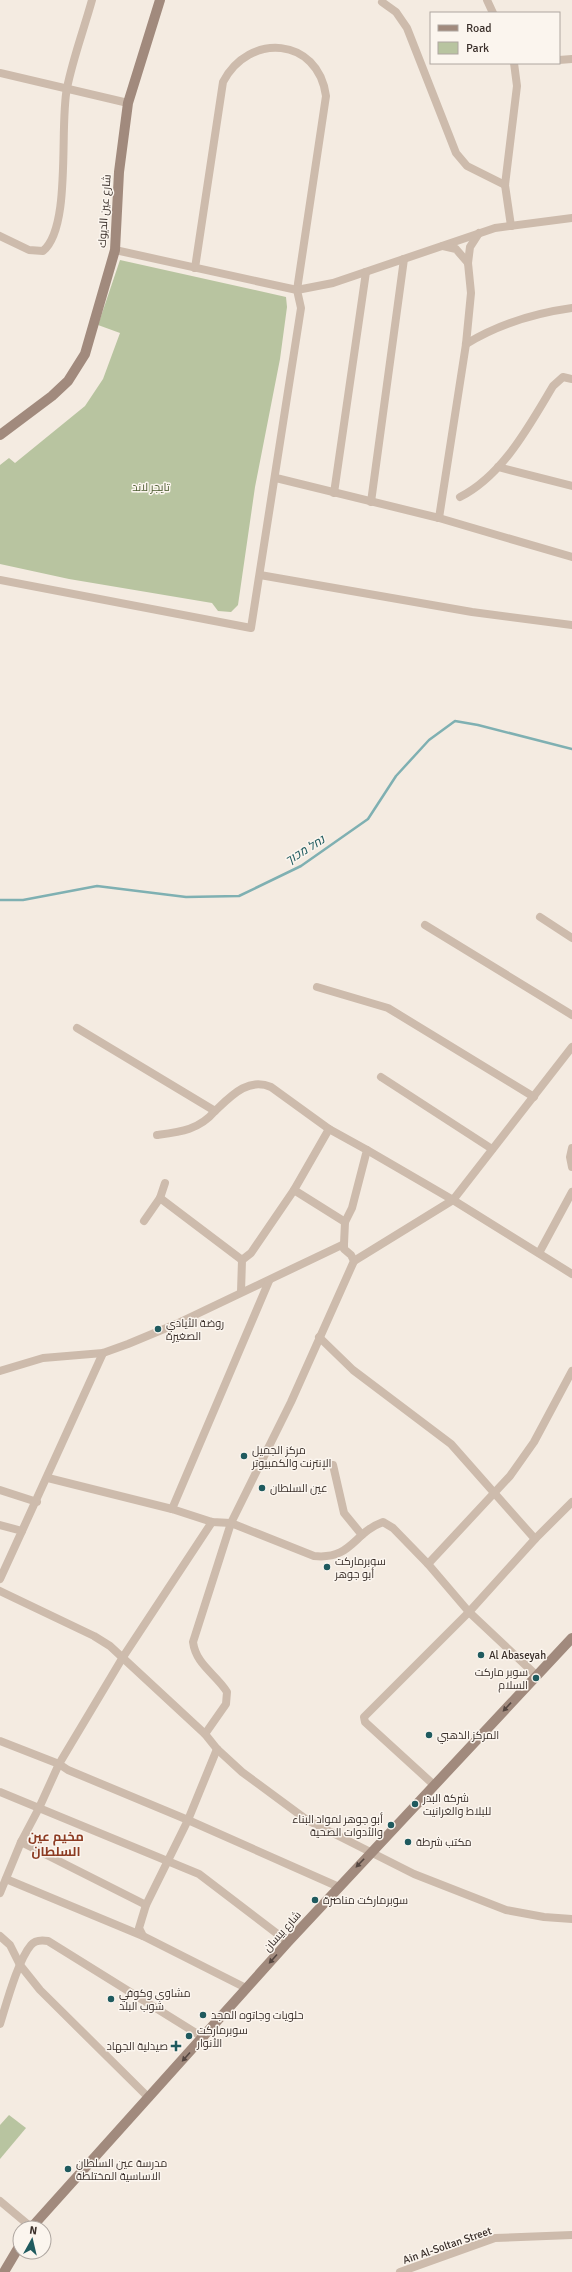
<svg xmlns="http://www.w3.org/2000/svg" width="572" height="2272" font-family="Signika,Cairo,Heebo,sans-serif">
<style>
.green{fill:#b8c4a0}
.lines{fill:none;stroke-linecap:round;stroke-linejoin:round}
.stream{stroke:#7fb0b2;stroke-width:2.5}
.street{stroke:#cdbbac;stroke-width:8}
.secondary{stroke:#a18a7d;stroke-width:10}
.oneway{fill:#544640}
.poi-dot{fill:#1f5a5e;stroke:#fbf5ee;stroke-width:1.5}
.labels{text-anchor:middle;stroke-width:3;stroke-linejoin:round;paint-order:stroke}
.street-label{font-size:11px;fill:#3b302b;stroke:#fbf5ee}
.park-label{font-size:11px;fill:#4a5a2e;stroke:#fbf5ee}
.poi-label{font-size:11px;fill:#3b302b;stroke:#fbf5ee;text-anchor:start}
.water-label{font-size:12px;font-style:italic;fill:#1f5a5e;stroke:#fbf5ee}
.quarter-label{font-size:13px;font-weight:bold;fill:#8c3b22;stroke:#fbf5ee}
</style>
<rect width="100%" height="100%" fill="#f4ebe1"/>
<g class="green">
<path d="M 120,260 L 286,297 L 287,307 L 280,359 L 255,487 L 238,605 L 231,612 L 218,611 L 212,603 L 69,579 L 0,564 L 0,465 L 9,458 L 15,463 L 85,406 L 103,379 L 120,333 L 98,325 Z"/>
<path d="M 9,2115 L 26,2128 L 0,2159 L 0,2125 Z"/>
</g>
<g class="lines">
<path class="stream" d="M 0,900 L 23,900 L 97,886 L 186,897 L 239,896 L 301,866 L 368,819 L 396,776 L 429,740 L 455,721 L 478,725 L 572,749"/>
<g class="street">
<path d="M 487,0 L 493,13"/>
<path d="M 382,2 L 396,12 L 407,28 L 456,153 L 467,166 L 505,185"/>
<path d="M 559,60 L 572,59"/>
<path d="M 0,73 L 128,103"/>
<path d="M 511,226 L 505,185 L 517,86 L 514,63"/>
<path d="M 0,236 L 29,250 L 43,251 C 72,227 59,126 67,88 C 73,58 84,29 92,0"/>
<path d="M 468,263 L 470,247 L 479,233"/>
<path d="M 195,268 L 223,82 C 249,32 318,37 326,96 L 297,290 L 333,283 L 495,228 L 572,218"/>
<path d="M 466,344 C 497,325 536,313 572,308"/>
<path d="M 498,467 L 572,486"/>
<path d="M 276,478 L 439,518 L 572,557"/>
<path d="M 334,493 L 366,272"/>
<path d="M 460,497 C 503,475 529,426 553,386 L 563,377 L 572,379"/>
<path d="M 371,502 L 404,259"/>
<path d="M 439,518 L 466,344 L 471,293 L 468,263 L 456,249 L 443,246"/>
<path d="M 260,575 L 472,612 L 572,625"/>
<path d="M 0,580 L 251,628 L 301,308 L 297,290 L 115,250"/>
<path d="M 540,917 L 572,938"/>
<path d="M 425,925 L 572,1015"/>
<path d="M 317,987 L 388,1008 L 534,1097"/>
<path d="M 77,1028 L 215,1111 C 231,1096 248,1077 271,1087 L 329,1129 L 367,1150 L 352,1208 L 345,1222 L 344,1244"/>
<path d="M 572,1047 L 453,1200 L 572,1274"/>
<path d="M 381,1077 L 492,1149"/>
<path d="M 329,1129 L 294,1190 L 345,1222"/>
<path d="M 157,1135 C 180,1132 199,1130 215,1111"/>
<path d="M 572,1148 L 570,1157 L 572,1167"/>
<path d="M 160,1198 L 242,1260"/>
<path d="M 144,1221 L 160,1198 L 165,1183"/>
<path d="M 539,1253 L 572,1192"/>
<path d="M 354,1261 L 453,1200 L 367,1150"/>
<path d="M 241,1292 L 242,1260 L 251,1253 L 294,1190"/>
<path d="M 319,1337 L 353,1370 L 451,1444 L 535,1539 L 469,1612 L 364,1717 L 365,1722 L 434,1785"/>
<path d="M 0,1371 L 43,1358 L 103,1353 L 128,1344 L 176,1324 L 344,1244 L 344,1249 L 351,1255 L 354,1261 L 291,1402 L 231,1523 L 314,1556 C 352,1560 353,1533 383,1522 L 393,1528 L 428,1564 L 510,1476 L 534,1442 L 572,1371"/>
<path d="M 333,1465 L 344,1513 L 362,1535"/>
<path d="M 48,1478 L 172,1509 L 212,1522 L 231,1523 L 193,1642 C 196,1665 216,1674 227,1692 L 226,1704 L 205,1734"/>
<path d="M 0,1490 L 37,1502"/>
<path d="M 172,1509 L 269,1281"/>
<path d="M 0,1525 L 22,1531 L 0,1579"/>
<path d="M 22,1531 L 103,1353"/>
<path d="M 535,1539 L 572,1502"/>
<path d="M 428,1564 L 469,1612 L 536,1675"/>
<path d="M 0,1591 L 94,1636 L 110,1646 L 205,1734 L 217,1749 L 242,1772 L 307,1820 L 414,1874 L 506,1910 L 544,1917 L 572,1919"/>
<path d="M 0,1741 L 59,1764 L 68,1770 L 188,1820 L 339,1887"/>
<path d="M 217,1749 L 188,1820 L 146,1905 L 139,1928 L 143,1936 L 246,1988"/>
<path d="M 0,1792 L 199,1874 L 288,1942"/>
<path d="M 21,1842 L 146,1905"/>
<path d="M 6,1879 L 143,1936"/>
<path d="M 0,1893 L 21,1842 L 39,1808 L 59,1764 L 123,1657 L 212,1522"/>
<path d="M 0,1936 L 10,1945 L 20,1965 L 40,1990 L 149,2098"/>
<path d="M 0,2024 C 6,2005 18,1960 31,1945 C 35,1940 42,1940 48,1941 L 204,2038"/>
<path d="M 0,2201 L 31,2227"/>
<path d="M 400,2272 L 495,2238 L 572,2235"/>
</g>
<g class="secondary">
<path d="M 0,435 L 52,396 L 68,381 L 85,354 L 115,250 L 119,172 L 128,103 L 160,0"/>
<path d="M 31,2228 L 288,1942 L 572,1638"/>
<path d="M 4,2272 L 20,2245"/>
</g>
</g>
<defs><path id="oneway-solid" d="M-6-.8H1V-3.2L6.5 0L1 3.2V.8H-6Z"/></defs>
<g class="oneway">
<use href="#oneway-solid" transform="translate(507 1707) rotate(133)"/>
<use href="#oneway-solid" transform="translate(360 1863) rotate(134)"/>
<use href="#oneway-solid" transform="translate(273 1959) rotate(132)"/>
<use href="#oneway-solid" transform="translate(186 2057) rotate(132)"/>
</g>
<g class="poi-dot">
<circle cx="158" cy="1329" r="4"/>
<circle cx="244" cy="1456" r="4"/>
<circle cx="262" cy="1488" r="4"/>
<circle cx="327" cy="1567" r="4"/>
<circle cx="481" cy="1655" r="4"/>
<circle cx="536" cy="1678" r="4"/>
<circle cx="429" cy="1735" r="4"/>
<circle cx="415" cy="1804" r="4"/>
<circle cx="391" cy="1825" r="4"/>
<circle cx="408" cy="1842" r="4"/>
<circle cx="315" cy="1900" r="4"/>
<circle cx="111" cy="1999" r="4"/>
<circle cx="203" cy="2015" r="4"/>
<circle cx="189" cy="2036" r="4"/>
<path d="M174 2040h4v4h4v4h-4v4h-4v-4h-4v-4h4z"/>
<circle cx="68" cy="2169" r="4"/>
</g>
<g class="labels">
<g class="street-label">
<text transform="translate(104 211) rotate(-86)" y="4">شارع عين الديوك</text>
<text transform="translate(282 1931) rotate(-48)" y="4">شارع بيسان</text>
<text transform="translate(447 2245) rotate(-19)" y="4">Ain Al-Soltan Street</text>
</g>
<g class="park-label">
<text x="151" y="491">تايجر لاند</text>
</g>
<g class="poi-label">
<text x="166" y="1327">روضة الأيادي<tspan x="166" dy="13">الصغيرة</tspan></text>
<text x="252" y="1454">مركز الجميل<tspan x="252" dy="13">الإنترنت والكمبيوتر</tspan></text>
<text x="270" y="1492">عين السلطان</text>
<text x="335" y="1565">سوبرماركت<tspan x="335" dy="13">أبو جوهر</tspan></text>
<text x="489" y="1659">Al Abaseyah</text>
<text x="528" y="1676" text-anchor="end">سوبر ماركت<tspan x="528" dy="13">السلام</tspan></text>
<text x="437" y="1739">المركز الذهبي</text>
<text x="423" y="1802">شركة البدر<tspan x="423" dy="13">للبلاط والغرانيت</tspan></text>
<text x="383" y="1823" text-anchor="end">أبو جوهر لمواد البناء<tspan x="383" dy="13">والأدوات الصحية</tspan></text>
<text x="416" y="1846">مكتب شرطة</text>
<text x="323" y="1904">سوبرماركت مناصرة</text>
<text x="119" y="1997">مشاوي وكوفي<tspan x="119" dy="13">شوب البلد</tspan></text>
<text x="211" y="2019">حلويات وجاتوه المجد</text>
<text x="197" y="2034">سوبرماركت<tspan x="197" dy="13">الأنوار</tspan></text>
<text x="168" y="2050" text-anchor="end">صيدلية الجهاد</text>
<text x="76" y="2167">مدرسة عين السلطان<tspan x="76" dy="13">الاساسية المختلطة</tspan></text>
</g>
<g class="water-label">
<text transform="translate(305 850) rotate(-32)" y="4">נחל מכוך</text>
</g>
<g class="quarter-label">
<text x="56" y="1841">مخيم عين<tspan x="56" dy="15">السلطان</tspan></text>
</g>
</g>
<rect x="430" y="12" width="130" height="52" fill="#fbf5ee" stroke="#aea6a0"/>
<rect x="438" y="25" width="20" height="6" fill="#a18a7d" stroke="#aea6a0"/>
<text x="466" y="32" font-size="12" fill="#3b302b">Road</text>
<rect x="438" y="42" width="20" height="12" fill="#b8c4a0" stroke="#aea6a0"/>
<text x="466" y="52" font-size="12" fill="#3b302b">Park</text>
<g transform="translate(32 2240) rotate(8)"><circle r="19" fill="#fbf5ee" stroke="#aea6a0"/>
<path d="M0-3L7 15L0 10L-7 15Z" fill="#1f5a5e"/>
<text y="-6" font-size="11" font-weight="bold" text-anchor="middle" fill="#3b302b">N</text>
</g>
</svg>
